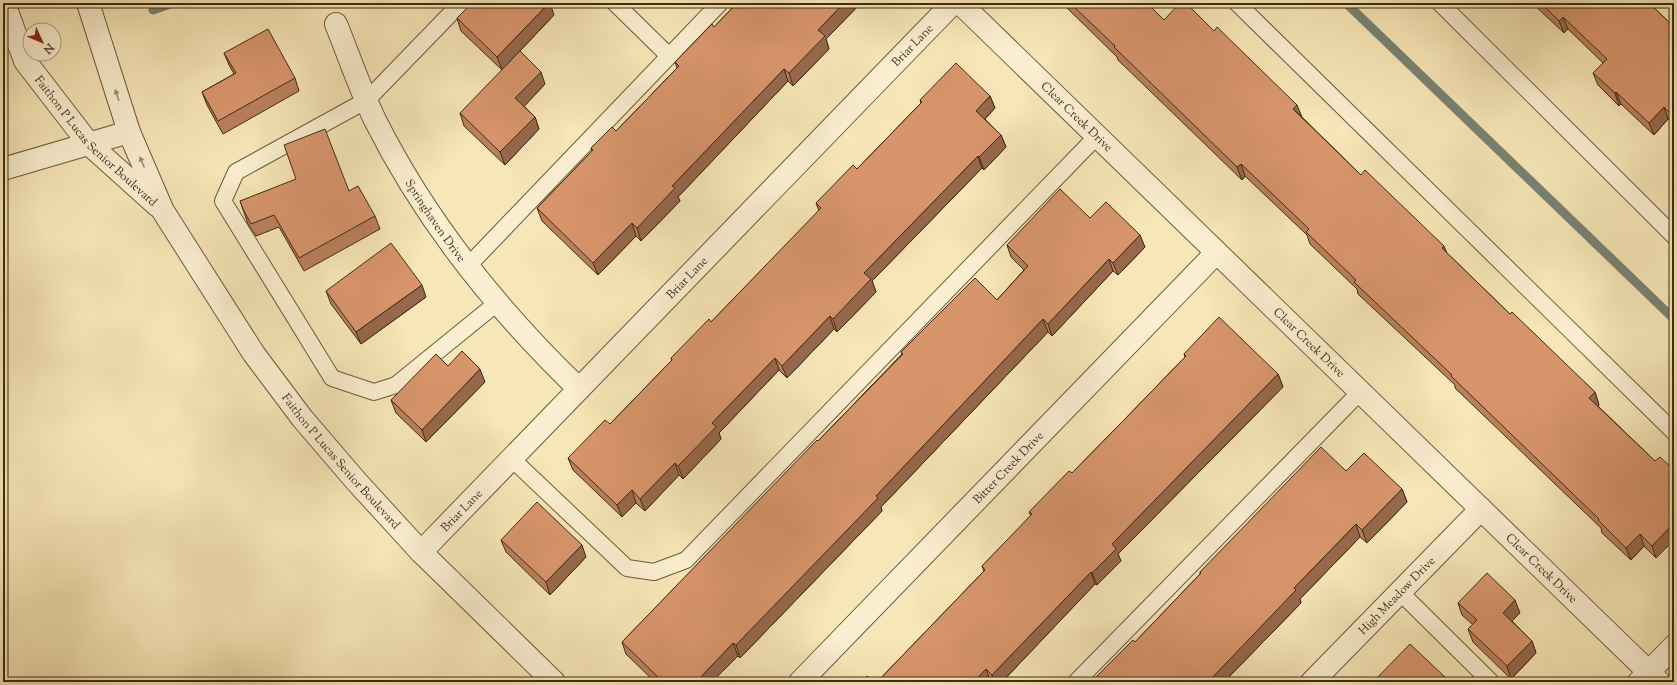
<svg xmlns="http://www.w3.org/2000/svg" width="1677" height="685" font-family="'Sorts Mill Goudy',serif">
<style>
.lines{fill:none;stroke-linecap:round;stroke-linejoin:round}
.stream{stroke:#788473;stroke-width:9}
.service-casing{stroke:#6c5a3b;stroke-width:18}
.minor-casing{stroke:#6c5a3b;stroke-width:24}
.tertiary-casing{stroke:#6c5a3b;stroke-width:24}
.service{stroke:#faefd0;stroke-width:16}
.minor{stroke:#faefd0;stroke-width:22}
.tertiary{stroke:#faefd0;stroke-width:22}
.wall{fill:#ba805d;stroke:#3e2c12}
.shaded-wall{fill:#97684c;stroke:#3e2c12}
.building{fill:#d8956c;stroke:#3e2c12}
.oneway{fill:#9c8e71}
.labels{text-anchor:middle;stroke-width:3;stroke-linejoin:round;paint-order:stroke}
.street-label{font-size:12px;fill:#3e2c12;stroke:#faefd0}
</style>
<rect width="100%" height="100%" fill="#f7e6b7"/>
<filter id="stains"><feTurbulence type="fractalNoise" baseFrequency=".005" numOctaves="4"/><feColorMatrix values="0 0 0 0 .2 0 0 0 0 .09 0 0 0 0 .02 0 0 0 .5 -.17"/></filter>
<radialGradient id="worn" r=".72"><stop offset=".6" stop-color="#630" stop-opacity="0"/><stop offset="1" stop-color="#630" stop-opacity=".3"/></radialGradient>
<g class="lines">
<g class="stream">
<path d="M 1346,3 L 1674,319"/>
<path d="M 153,10 L 173,3"/>
</g>
<g class="service-casing">
<g id="service">
<path d="M 461,3 L 367,100 L 236,172 L 223,201 L 332,378 L 374,392 L 396,385 L 497,303"/>
<path d="M 615,3 L 669,56"/>
<path d="M 1237,3 L 1674,432"/>
<path d="M 1440,3 L 1674,236"/>
<path d="M 467,267 L 720,3"/>
<path d="M 511,458 L 627,568 L 654,572 L 686,560 L 1097,136"/>
<path d="M 1400,592 L 1491,682"/>
<path d="M 1076,682 L 1360,392"/>
</g>
</g>
<g class="minor-casing">
<g id="minor">
<path id="s1" d="M 960,3 L 1659,682"/>
<path id="s2" d="M 336,24 C 349,56 360,89 375,120 C 426,222 496,309 579,389"/>
<path id="s3" d="M 421,552 L 953,3"/>
<path id="s4" d="M 800,682 L 1216,253"/>
<path id="s5" d="M 1312,682 L 1481,509"/>
</g>
</g>
<g class="tertiary-casing">
<g id="tertiary">
<path id="s6" d="M 4,3 L 25,61 L 89,144 L 158,206"/>
<path id="s7" d="M 88,3 L 129,132 L 163,211 L 254,354 L 302,418 L 356,481 L 421,552 L 554,682"/>
<path d="M 3,169 L 129,132"/>
<path d="M 1639,682 L 1674,646"/>
</g>
</g>
<use href="#service" class="service"/>
<use href="#minor" class="minor"/>
<use href="#tertiary" class="tertiary"/>
</g>
<g class="wall">
<path d="M 737,3 L 861,3 L 826,39 L 829,49 L 793,86 L 788,81 L 678,197 L 680,201 L 641,241 L 636,236 L 598,275 L 542,221 L 537,208 L 592,151 L 591,148 L 616,131 L 677,68 L 675,62 L 714,27 Z"/>
<path d="M 1062,3 L 1147,3 L 1164,20 L 1302,117 L 1361,175 L 1447,253 L 1510,314 L 1595,392 L 1599,405 L 1598,406 L 1655,461 L 1674,470 L 1674,540 L 1656,558 L 1644,546 L 1631,560 L 1602,533 L 1601,528 L 1455,388 L 1455,385 L 1358,294 L 1357,289 L 1310,244 L 1307,235 L 1245,176 L 1242,180 L 1118,60 L 1117,57 Z"/>
<path d="M 1532,3 L 1649,3 L 1674,27 L 1674,125 L 1668,119 L 1654,135 L 1621,104 L 1619,106 L 1598,85 L 1593,73 L 1603,63 L 1568,29 L 1564,33 Z"/>
<path d="M 554,15 L 502,70 L 461,31 L 457,18 Z"/>
<path d="M 224,53 L 295,78 L 299,91 L 223,134 L 207,105 L 202,92 L 234,74 L 229,65 Z"/>
<path d="M 545,84 L 524,106 L 535,117 L 539,129 L 505,165 L 464,126 L 460,113 Z"/>
<path d="M 990,96 L 995,108 L 985,119 L 1001,135 L 1006,147 L 984,170 L 982,168 L 872,281 L 876,292 L 837,332 L 834,329 L 787,378 L 779,370 L 719,433 L 721,439 L 683,479 L 679,475 L 645,511 L 636,503 L 622,517 L 573,470 L 568,458 L 610,424 L 672,360 L 671,358 L 711,322 L 819,211 L 816,203 L 857,169 L 921,103 L 920,100 Z"/>
<path d="M 349,191 L 375,216 L 380,229 L 304,271 L 279,227 L 256,236 L 248,224 L 240,201 Z"/>
<path d="M 1090,218 L 1145,247 L 1118,275 L 1113,271 L 1052,336 L 1048,332 L 881,507 L 882,511 L 740,658 L 738,656 L 712,682 L 655,682 L 626,654 L 622,642 L 818,441 L 902,354 L 901,352 L 997,300 L 1024,270 L 1011,257 L 1007,245 Z"/>
<path d="M 326,291 L 426,297 L 361,344 L 331,304 Z"/>
<path d="M 1184,354 L 1278,374 L 1283,387 L 1118,554 L 1121,561 L 1097,585 L 1095,584 L 1002,682 L 991,682 L 990,681 L 877,682 L 984,571 L 982,566 L 1031,516 L 1029,512 L 1072,473 L 1124,420 L 1185,357 Z"/>
<path d="M 448,366 L 485,382 L 426,442 L 396,413 L 391,400 Z"/>
<path d="M 1346,471 L 1402,489 L 1407,502 L 1367,543 L 1360,537 L 1300,599 L 1301,603 L 1224,682 L 1095,682 L 1094,679 L 1135,642 L 1200,574 L 1200,572 Z"/>
<path d="M 501,540 L 586,557 L 550,595 L 506,552 Z"/>
<path d="M 1458,603 L 1520,613 L 1512,621 L 1532,641 L 1536,653 L 1511,679 L 1473,642 L 1468,629 L 1473,625 L 1462,615 Z"/>
</g>
<g class="shaded-wall">
<path d="M 549,3 L 550,3 L 554,15 L 502,70 L 497,57 Z"/>
<path d="M 844,3 L 861,3 L 826,39 L 829,49 L 793,86 L 789,73 L 818,30 Z"/>
<path d="M 1563,17 L 1568,29 L 1564,33 L 1559,21 Z"/>
<path d="M 784,69 L 788,81 L 678,197 L 680,201 L 641,241 L 637,228 L 672,186 Z"/>
<path d="M 541,72 L 545,84 L 520,111 L 515,98 Z"/>
<path d="M 1616,92 L 1621,104 L 1619,106 L 1615,93 Z"/>
<path d="M 990,96 L 995,108 L 981,123 L 976,111 Z"/>
<path d="M 1297,105 L 1302,117 L 1293,109 Z"/>
<path d="M 1664,107 L 1668,119 L 1654,135 L 1649,123 Z"/>
<path d="M 535,117 L 539,129 L 505,165 L 500,152 Z"/>
<path d="M 1001,135 L 1006,147 L 984,170 L 979,157 Z"/>
<path d="M 978,156 L 982,168 L 872,281 L 876,292 L 837,332 L 833,319 L 864,273 Z"/>
<path d="M 1241,164 L 1245,176 L 1242,180 L 1237,167 Z"/>
<path d="M 632,223 L 636,236 L 598,275 L 593,263 Z"/>
<path d="M 1140,235 L 1145,247 L 1118,275 L 1113,263 Z"/>
<path d="M 1444,246 L 1449,258 L 1442,248 Z"/>
<path d="M 1109,259 L 1113,271 L 1052,336 L 1048,324 Z"/>
<path d="M 422,285 L 426,297 L 361,344 L 356,332 Z"/>
<path d="M 830,316 L 834,329 L 787,378 L 782,366 Z"/>
<path d="M 1043,319 L 1048,332 L 881,507 L 882,511 L 740,658 L 736,645 L 876,496 Z"/>
<path d="M 775,358 L 779,370 L 719,433 L 721,439 L 683,479 L 678,466 L 712,423 Z"/>
<path d="M 480,369 L 485,382 L 426,442 L 422,430 Z"/>
<path d="M 1278,374 L 1283,387 L 1118,554 L 1121,561 L 1097,585 L 1092,573 L 1112,544 Z"/>
<path d="M 1595,392 L 1599,405 L 1594,410 L 1589,398 Z"/>
<path d="M 675,463 L 679,475 L 645,511 L 640,499 Z"/>
<path d="M 1402,489 L 1407,502 L 1367,543 L 1362,530 Z"/>
<path d="M 632,490 L 636,503 L 622,517 L 617,505 Z"/>
<path d="M 1674,523 L 1674,540 L 1656,558 L 1652,546 Z"/>
<path d="M 1356,524 L 1360,537 L 1300,599 L 1301,603 L 1224,682 L 1208,682 L 1294,588 Z"/>
<path d="M 1640,534 L 1644,546 L 1631,560 L 1626,548 Z"/>
<path d="M 582,545 L 586,557 L 550,595 L 546,582 Z"/>
<path d="M 1091,572 L 1095,584 L 1002,682 L 995,682 L 992,675 Z"/>
<path d="M 1515,600 L 1520,613 L 1508,625 L 1503,613 Z"/>
<path d="M 1532,641 L 1536,653 L 1511,679 L 1507,666 Z"/>
<path d="M 733,643 L 738,656 L 712,682 L 696,682 Z"/>
<path d="M 986,669 L 990,681 L 990,682 L 973,682 Z"/>
<path d="M 1446,678 L 1447,682 L 1442,682 Z"/>
</g>
<g class="building">
<path d="M 472,3 L 549,3 L 497,57 L 457,18 Z"/>
<path d="M 737,3 L 844,3 L 818,30 L 825,36 L 789,73 L 784,69 L 672,186 L 675,188 L 637,228 L 632,223 L 593,263 L 537,208 L 593,150 L 591,148 L 612,127 L 616,131 L 679,66 L 675,62 L 712,24 L 714,27 Z"/>
<path d="M 1070,3 L 1147,3 L 1164,20 L 1180,3 L 1186,3 L 1214,31 L 1217,27 L 1297,105 L 1293,109 L 1361,175 L 1365,170 L 1444,246 L 1442,248 L 1510,314 L 1512,312 L 1595,392 L 1589,398 L 1655,461 L 1660,457 L 1674,470 L 1674,523 L 1652,546 L 1640,534 L 1626,548 L 1598,520 L 1599,519 L 1451,376 L 1452,375 L 1354,282 L 1356,280 L 1306,232 L 1309,229 L 1241,164 L 1237,167 L 1114,47 L 1115,46 Z"/>
<path d="M 1541,3 L 1649,3 L 1674,27 L 1674,117 L 1664,107 L 1649,123 L 1616,92 L 1615,93 L 1593,73 L 1607,59 L 1563,17 L 1559,21 Z"/>
<path d="M 268,29 L 295,78 L 218,121 L 202,92 L 236,73 L 224,53 Z"/>
<path d="M 520,51 L 541,72 L 515,98 L 535,117 L 500,152 L 460,113 Z"/>
<path d="M 956,63 L 990,96 L 976,111 L 1001,135 L 979,157 L 978,156 L 864,273 L 871,279 L 833,319 L 830,316 L 782,366 L 775,358 L 712,423 L 716,427 L 678,466 L 675,463 L 640,499 L 632,490 L 617,505 L 568,458 L 605,420 L 610,424 L 672,360 L 671,358 L 709,319 L 711,322 L 821,208 L 816,203 L 853,165 L 857,169 L 922,102 L 920,100 Z"/>
<path d="M 325,129 L 349,191 L 358,186 L 375,216 L 299,258 L 274,215 L 251,224 L 244,211 L 240,201 L 296,179 L 284,145 Z"/>
<path d="M 1060,189 L 1090,218 L 1106,202 L 1140,235 L 1113,263 L 1109,259 L 1048,324 L 1043,319 L 876,496 L 878,498 L 736,645 L 733,643 L 696,682 L 663,682 L 622,642 L 817,440 L 818,441 L 903,354 L 901,352 L 975,278 L 997,300 L 1028,266 L 1007,245 Z"/>
<path d="M 391,243 L 422,285 L 356,332 L 326,291 Z"/>
<path d="M 1219,317 L 1278,374 L 1112,544 L 1116,549 L 1092,573 L 1091,572 L 992,675 L 986,669 L 973,682 L 877,682 L 985,570 L 982,566 L 1032,514 L 1029,512 L 1069,471 L 1072,473 L 1124,420 L 1186,356 L 1184,354 Z"/>
<path d="M 462,351 L 480,369 L 422,430 L 391,400 L 436,354 L 448,366 Z"/>
<path d="M 1321,447 L 1346,471 L 1364,453 L 1402,489 L 1362,530 L 1356,524 L 1294,588 L 1296,590 L 1208,682 L 1206,680 L 1203,682 L 1096,682 L 1094,679 L 1133,640 L 1135,642 L 1201,573 L 1200,572 Z"/>
<path d="M 537,502 L 582,545 L 546,582 L 501,540 Z"/>
<path d="M 1487,573 L 1515,600 L 1503,613 L 1532,641 L 1507,666 L 1468,629 L 1477,620 L 1458,603 Z"/>
<path d="M 1410,644 L 1446,678 L 1442,682 L 1376,682 L 1374,681 Z"/>
<path d="M 867,676 L 874,682 L 862,682 Z"/>
</g>
<defs><path id="oneway-solid" d="M-6-.8H1V-3.2L6.5 0L1 3.2V.8H-6Z"/></defs>
<g class="oneway">
<use href="#oneway-solid" transform="translate(117 95) rotate(-108)"/>
<use href="#oneway-solid" transform="translate(142 162) rotate(-113)"/>
</g>
<g class="labels">
<g class="street-label">
<text dy="4" stroke="none"><textPath href="#s3" startOffset="706">Briar Lane</textPath></text>
<text dy="4" stroke="none"><textPath href="#s1" startOffset="163">Clear Creek Drive</textPath></text>
<text dy="4" stroke="none"><textPath href="#s6" startOffset="169">Faithon P Lucas Senior Boulevard</textPath></text>
<text dy="4" stroke="none"><textPath href="#s2" startOffset="221">Springhaven Drive</textPath></text>
<text dy="4" stroke="none"><textPath href="#s3" startOffset="382">Briar Lane</textPath></text>
<text dy="4" stroke="none"><textPath href="#s1" startOffset="487">Clear Creek Drive</textPath></text>
<text dy="4" stroke="none"><textPath href="#s7" startOffset="529">Faithon P Lucas Senior Boulevard</textPath></text>
<text dy="4" stroke="none"><textPath href="#s4" startOffset="299">Bitter Creek Drive</textPath></text>
<text dy="4" stroke="none"><textPath href="#s3" startOffset="58">Briar Lane</textPath></text>
<text dy="4" stroke="none"><textPath href="#s1" startOffset="811">Clear Creek Drive</textPath></text>
<text dy="4" stroke="none"><textPath href="#s5" startOffset="121">High Meadow Drive</textPath></text>
</g>
</g>
<rect width="1677" height="685" fill="none" stroke="#f7e6b7" stroke-width="16"/>
<rect x="4" y="4" width="1669" height="677" fill="none" stroke="#3e2c12" stroke-width="2"/>
<rect x="8" y="8" width="1661" height="669" fill="none" stroke="#3e2c12"/>
<g transform="translate(42 42) rotate(134)"><circle r="19" fill="#faefd0" stroke="#afa184"/>
<path d="M0-3L7 15L0 10L-7 15Z" fill="#8f2418"/>
<text y="-6" font-size="11" font-weight="bold" text-anchor="middle" fill="#3e2c12">N</text>
</g>
<rect width="100%" height="100%" filter="url(#stains)"/>
<rect width="100%" height="100%" fill="url(#worn)"/>
</svg>
